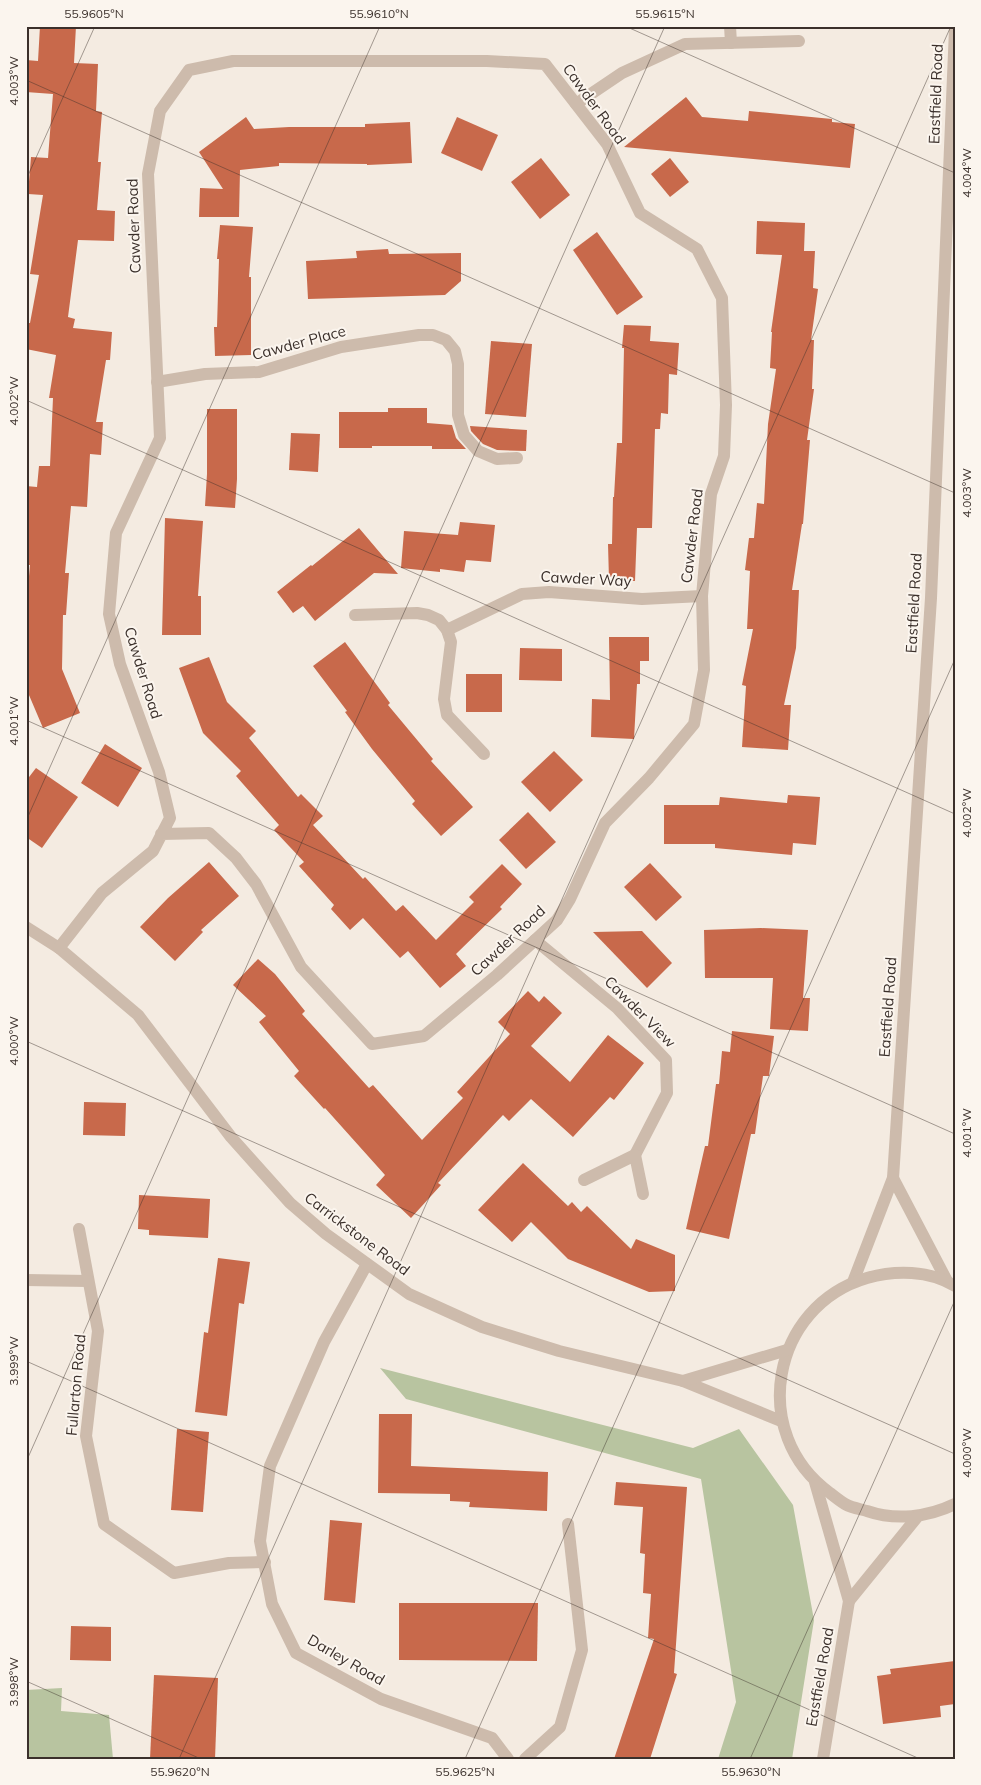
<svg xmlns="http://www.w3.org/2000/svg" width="981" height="1785" font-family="Mulish,sans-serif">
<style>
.green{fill:#b8c4a0}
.building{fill:#c8694b}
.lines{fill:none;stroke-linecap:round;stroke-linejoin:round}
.minor{stroke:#cdbbac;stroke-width:12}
.ticks{fill:none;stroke:#3b302b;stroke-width:1;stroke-opacity:0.45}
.labels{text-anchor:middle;stroke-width:4;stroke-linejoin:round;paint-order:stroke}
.street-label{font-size:15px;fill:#3b302b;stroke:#fbf5ee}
.neatline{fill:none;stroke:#3b302b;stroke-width:2}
.ticks-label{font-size:12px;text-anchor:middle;fill:#3b302b}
</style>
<rect width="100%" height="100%" fill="#f4ebe1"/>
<g class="green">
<path d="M 380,1368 L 693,1448 L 739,1429 L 793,1505 L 814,1620 L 792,1759 L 718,1759 L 736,1702 L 701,1479 L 406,1399 Z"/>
<path d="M 62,1688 L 61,1711 L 109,1715 L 113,1759 L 26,1759 L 26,1690 Z"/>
</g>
<g class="building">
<path d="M 40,26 L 76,26 L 74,63 L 98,64 L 96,111 L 102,112 L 98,162 L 101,162 L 97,210 L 115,211 L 114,241 L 78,240 L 68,317 L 75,319 L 73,328 L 112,332 L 110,360 L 106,360 L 96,422 L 103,422 L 101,455 L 90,454 L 87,507 L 71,506 L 65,573 L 69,573 L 66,615 L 63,615 L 62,669 L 80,713 L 43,728 L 26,688 L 26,609 L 30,565 L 26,565 L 26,486 L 37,487 L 39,466 L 50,466 L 53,398 L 49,398 L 56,355 L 26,349 L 26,323 L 30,323 L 39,275 L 30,274 L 43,195 L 28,194 L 31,157 L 48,158 L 53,94 L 26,92 L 26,60 L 38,61 Z"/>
<path d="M 686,97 L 702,117 L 748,121 L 749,111 L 832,119 L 832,122 L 855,124 L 850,168 L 624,147 Z"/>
<path d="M 246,117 L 254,129 L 289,127 L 365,127 L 365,124 L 410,122 L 412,163 L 367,165 L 367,164 L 279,163 L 279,166 L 240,170 L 239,217 L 199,217 L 200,188 L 223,189 L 199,152 Z"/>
<path d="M 457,117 L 498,135 L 482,171 L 441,153 Z"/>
<path d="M 541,158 L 570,195 L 540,219 L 511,182 Z"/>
<path d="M 670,158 L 689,182 L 670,197 L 651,174 Z"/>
<path d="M 757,221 L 805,223 L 804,251 L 815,251 L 813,288 L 818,289 L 811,340 L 814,340 L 812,389 L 814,389 L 807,440 L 810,440 L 803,524 L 802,524 L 792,590 L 799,590 L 796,648 L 784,705 L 791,705 L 788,750 L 742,747 L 746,686 L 742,685 L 753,629 L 747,629 L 750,571 L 745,570 L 749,538 L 754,538 L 757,503 L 764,504 L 768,424 L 776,369 L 770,368 L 772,332 L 771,332 L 782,255 L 756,254 Z"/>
<path d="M 220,225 L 253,227 L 249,277 L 251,277 L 251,355 L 215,356 L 214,327 L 217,327 L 219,259 L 217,259 Z"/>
<path d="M 597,232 L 643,297 L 617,315 L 573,250 Z"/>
<path d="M 388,249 L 389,254 L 461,253 L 461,281 L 445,295 L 308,299 L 306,261 L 357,258 L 356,251 Z"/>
<path d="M 624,325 L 651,326 L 650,341 L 679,343 L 677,375 L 669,374 L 668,414 L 661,413 L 660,429 L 655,429 L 652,528 L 637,528 L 635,581 L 609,580 L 608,544 L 612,544 L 613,497 L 614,497 L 617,443 L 622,443 L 624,348 L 622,348 Z"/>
<path d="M 491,341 L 532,344 L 526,417 L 485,414 Z"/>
<path d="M 388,408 L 427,408 L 427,423 L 452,425 L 456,438 L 466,449 L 432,449 L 432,446 L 372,446 L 372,448 L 339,448 L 339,412 L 388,412 Z"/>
<path d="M 207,409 L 237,409 L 237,479 L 235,508 L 205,506 L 207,474 Z"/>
<path d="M 470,426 L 527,430 L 526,451 L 497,450 L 483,444 L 471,431 Z"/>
<path d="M 291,433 L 320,434 L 318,472 L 289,470 Z"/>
<path d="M 165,518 L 203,521 L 198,596 L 201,596 L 201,635 L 162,635 Z"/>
<path d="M 460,522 L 495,525 L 491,562 L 466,560 L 464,572 L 440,569 L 440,572 L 401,568 L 404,531 L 458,535 Z"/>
<path d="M 359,528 L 398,574 L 374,573 L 315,621 L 303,606 L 293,613 L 277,592 L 311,565 L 312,566 Z"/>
<path d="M 609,637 L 649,637 L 649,661 L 640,661 L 640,684 L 637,684 L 634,739 L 591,737 L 592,699 L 610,700 Z"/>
<path d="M 345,642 L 390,703 L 388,705 L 433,759 L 431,761 L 473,807 L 441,836 L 412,804 L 415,801 L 372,749 L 345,712 L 347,711 L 313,666 Z"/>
<path d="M 520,648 L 562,649 L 562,681 L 519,680 Z"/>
<path d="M 209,657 L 227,702 L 256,731 L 249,738 L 298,797 L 301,794 L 323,816 L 313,825 L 363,879 L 365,877 L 396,911 L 403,905 L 436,940 L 474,902 L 469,897 L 502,864 L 522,884 L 500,907 L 502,909 L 456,954 L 466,966 L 440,988 L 408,951 L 400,958 L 363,918 L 350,930 L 331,909 L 334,905 L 299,866 L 304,862 L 274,830 L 279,825 L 236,776 L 241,771 L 203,733 L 179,668 Z"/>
<rect x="466" y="674" width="36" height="38"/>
<path d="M 105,744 L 142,768 L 118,807 L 81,783 Z"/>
<path d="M 554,751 L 583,780 L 550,812 L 521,782 Z"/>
<path d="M 36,768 L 78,797 L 42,848 L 26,837 L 26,781 Z"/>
<path d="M 788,795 L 820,797 L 816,845 L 793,843 L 792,855 L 715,848 L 715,844 L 664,844 L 664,805 L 719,805 L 720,797 L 787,803 Z"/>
<path d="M 528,812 L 556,842 L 526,869 L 499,840 Z"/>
<path d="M 209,862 L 239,896 L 201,930 L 203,932 L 175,961 L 140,927 L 168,898 Z"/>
<path d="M 650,863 L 682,897 L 656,921 L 624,887 Z"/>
<path d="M 761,928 L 808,930 L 803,998 L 810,998 L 808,1031 L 770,1029 L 773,978 L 705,978 L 704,930 Z"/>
<path d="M 642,931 L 672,963 L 647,988 L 593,932 Z"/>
<path d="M 258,959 L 275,974 L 305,1011 L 302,1014 L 369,1088 L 373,1085 L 422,1140 L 463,1098 L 457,1092 L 510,1034 L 498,1022 L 528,991 L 539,1002 L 544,996 L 562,1013 L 531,1046 L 570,1082 L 608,1035 L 644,1063 L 614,1100 L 610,1097 L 573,1137 L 531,1099 L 509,1121 L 503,1115 L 438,1183 L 441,1185 L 411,1218 L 376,1185 L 385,1175 L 325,1108 L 324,1109 L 294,1076 L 299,1071 L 259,1022 L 266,1016 L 233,985 Z"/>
<path d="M 732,1031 L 774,1036 L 769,1076 L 763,1076 L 755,1134 L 751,1134 L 729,1239 L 686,1229 L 705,1146 L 708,1146 L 716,1084 L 719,1084 L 722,1051 L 730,1052 Z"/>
<path d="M 84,1102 L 126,1103 L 125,1136 L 83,1135 Z"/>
<path d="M 523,1163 L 568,1206 L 572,1202 L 581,1212 L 587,1206 L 631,1249 L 636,1239 L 675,1255 L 675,1291 L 649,1292 L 568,1259 L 531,1222 L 512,1242 L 478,1210 Z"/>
<path d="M 139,1195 L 210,1199 L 208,1238 L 149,1235 L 149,1230 L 138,1229 Z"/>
<path d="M 218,1258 L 250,1262 L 244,1304 L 239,1303 L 227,1416 L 195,1412 L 204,1332 L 208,1333 Z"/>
<path d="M 379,1414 L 412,1414 L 411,1466 L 548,1472 L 547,1511 L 469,1507 L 470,1502 L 450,1501 L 450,1494 L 378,1493 Z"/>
<path d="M 177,1429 L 209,1432 L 203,1512 L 171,1510 Z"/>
<path d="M 616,1482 L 687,1487 L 674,1673 L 677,1674 L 650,1759 L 614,1759 L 654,1639 L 648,1638 L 651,1594 L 643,1593 L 645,1554 L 640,1553 L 643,1507 L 614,1505 Z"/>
<path d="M 330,1520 L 362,1523 L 355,1603 L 324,1600 Z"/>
<path d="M 399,1603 L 538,1603 L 537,1661 L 399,1660 Z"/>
<path d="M 71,1626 L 111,1627 L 111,1661 L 70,1660 Z"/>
<path d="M 955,1661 L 955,1704 L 940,1706 L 941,1717 L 883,1724 L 877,1676 L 891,1674 L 890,1669 Z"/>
<path d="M 154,1675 L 218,1678 L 215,1759 L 150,1759 Z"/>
</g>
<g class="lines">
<g class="minor">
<path d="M 730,26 L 731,43"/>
<path d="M 576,104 L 622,73 L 685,44 L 799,41"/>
<path d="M 157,382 L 205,374 L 259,372 L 341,347 L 419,335 L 433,335 L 446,340 L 455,351 L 458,364 L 458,415 L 464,435 L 478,451 L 497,459 L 517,458"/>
<path d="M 355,615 L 417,613 L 428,615 L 439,620 L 447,630 L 451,642 L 444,699 L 447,715 L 484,754"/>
<path d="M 447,630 L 522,594 L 549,592 L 642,599 L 702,596"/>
<path d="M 26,927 L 59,948 L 138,1015 L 231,1137 L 290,1203 L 326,1234 L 409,1294 L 482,1327 L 559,1351 L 683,1381 L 781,1421"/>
<path d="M 535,940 L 617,1008 L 666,1060 L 667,1093 L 635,1155"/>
<path d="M 59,948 L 102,893 L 153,851 L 170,818 L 159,772 L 120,664 L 109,614 L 116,533 L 160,438 L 148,174 L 160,111 L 189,70 L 233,61 L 487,61 L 545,64 L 607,144 L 640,213 L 697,249 L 722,298 L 726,405 L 724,456 L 711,494 L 702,596 L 704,670 L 694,724 L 649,778 L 605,823 L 570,899 L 557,920 L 497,975 L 424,1036 L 372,1044 L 301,967 L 256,884 L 236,858 L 209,833 L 161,834"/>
<path d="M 893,1178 L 947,1281"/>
<path d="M 584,1180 L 635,1155 L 643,1194"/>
<path d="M 79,1229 L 98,1331 L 86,1436 L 104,1524 L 174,1573 L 229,1563 L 265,1562"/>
<path d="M 367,1264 L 324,1342 L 270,1466 L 260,1541 L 272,1604 L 296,1653 L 381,1699 L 492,1738 L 508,1759"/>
<path d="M 26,1280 L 88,1281"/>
<path d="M 853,1282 L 893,1178 L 931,598 L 955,29"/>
<path d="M 955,1286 C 929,1270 895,1270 867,1278 C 771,1306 748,1434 830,1493 C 835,1497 840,1501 845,1504 C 852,1508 860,1509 867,1511 C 896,1521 928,1517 955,1504"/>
<path d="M 683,1381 L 787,1350"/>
<path d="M 815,1482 L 849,1601 L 823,1759"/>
<path d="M 849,1601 L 918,1516"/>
<path d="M 525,1759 L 560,1727 L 582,1650 L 568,1524"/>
</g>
</g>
<path class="ticks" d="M 625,26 L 955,173M 26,80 L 955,493M 26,180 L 95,26M 26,400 L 955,814M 26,720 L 955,1134M 26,821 L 380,26M 26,1041 L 955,1454M 26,1361 L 920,1759M 26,1462 L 665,26M 26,1681 L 201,1759M 179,1759 L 951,26M 465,1759 L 955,659M 750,1759 L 955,1300"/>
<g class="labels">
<g class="street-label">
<text transform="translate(936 94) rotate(-88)" y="5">Eastfield Road</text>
<text transform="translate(594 104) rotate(54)" y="5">Cawder Road</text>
<text transform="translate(134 226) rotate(-92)" y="5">Cawder Road</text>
<text transform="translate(299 343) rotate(-15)" y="5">Cawder Place</text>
<text transform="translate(692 536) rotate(-83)" y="5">Cawder Road</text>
<text transform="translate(586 579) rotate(3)" y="5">Cawder Way</text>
<text transform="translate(914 603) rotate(-87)" y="5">Eastfield Road</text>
<text transform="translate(143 673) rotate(73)" y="5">Cawder Road</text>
<text transform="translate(508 941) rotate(-43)" y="5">Cawder Road</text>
<text transform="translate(888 1007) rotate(-86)" y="5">Eastfield Road</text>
<text transform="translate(640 1012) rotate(45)" y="5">Cawder View</text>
<text transform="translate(357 1234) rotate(37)" y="5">Carrickstone Road</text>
<text transform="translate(76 1385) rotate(-85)" y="5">Fullarton Road</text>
<text transform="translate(346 1660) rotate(30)" y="5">Darley Road</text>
<text transform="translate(820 1677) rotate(-80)" y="5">Eastfield Road</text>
</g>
</g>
<rect width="981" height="1785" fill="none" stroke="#fbf5ee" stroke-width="55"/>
<rect x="28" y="28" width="926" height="1730" class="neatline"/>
<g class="ticks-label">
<text x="94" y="18">55.9605°N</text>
<text x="379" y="18">55.9610°N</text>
<text x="665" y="18">55.9615°N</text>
<text transform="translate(14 81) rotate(-90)" y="4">4.003°W</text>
<text transform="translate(967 173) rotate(-90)" y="4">4.004°W</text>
<text transform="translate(14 401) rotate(-90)" y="4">4.002°W</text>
<text transform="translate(967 493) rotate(-90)" y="4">4.003°W</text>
<text transform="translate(14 721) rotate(-90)" y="4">4.001°W</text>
<text transform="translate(967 813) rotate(-90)" y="4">4.002°W</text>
<text transform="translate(14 1041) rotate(-90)" y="4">4.000°W</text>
<text transform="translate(967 1133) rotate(-90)" y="4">4.001°W</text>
<text transform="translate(14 1361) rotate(-90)" y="4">3.999°W</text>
<text transform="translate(967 1453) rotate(-90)" y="4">4.000°W</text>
<text transform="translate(14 1682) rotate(-90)" y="4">3.998°W</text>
<text x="180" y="1776">55.9620°N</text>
<text x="465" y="1776">55.9625°N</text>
<text x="751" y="1776">55.9630°N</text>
</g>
</svg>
